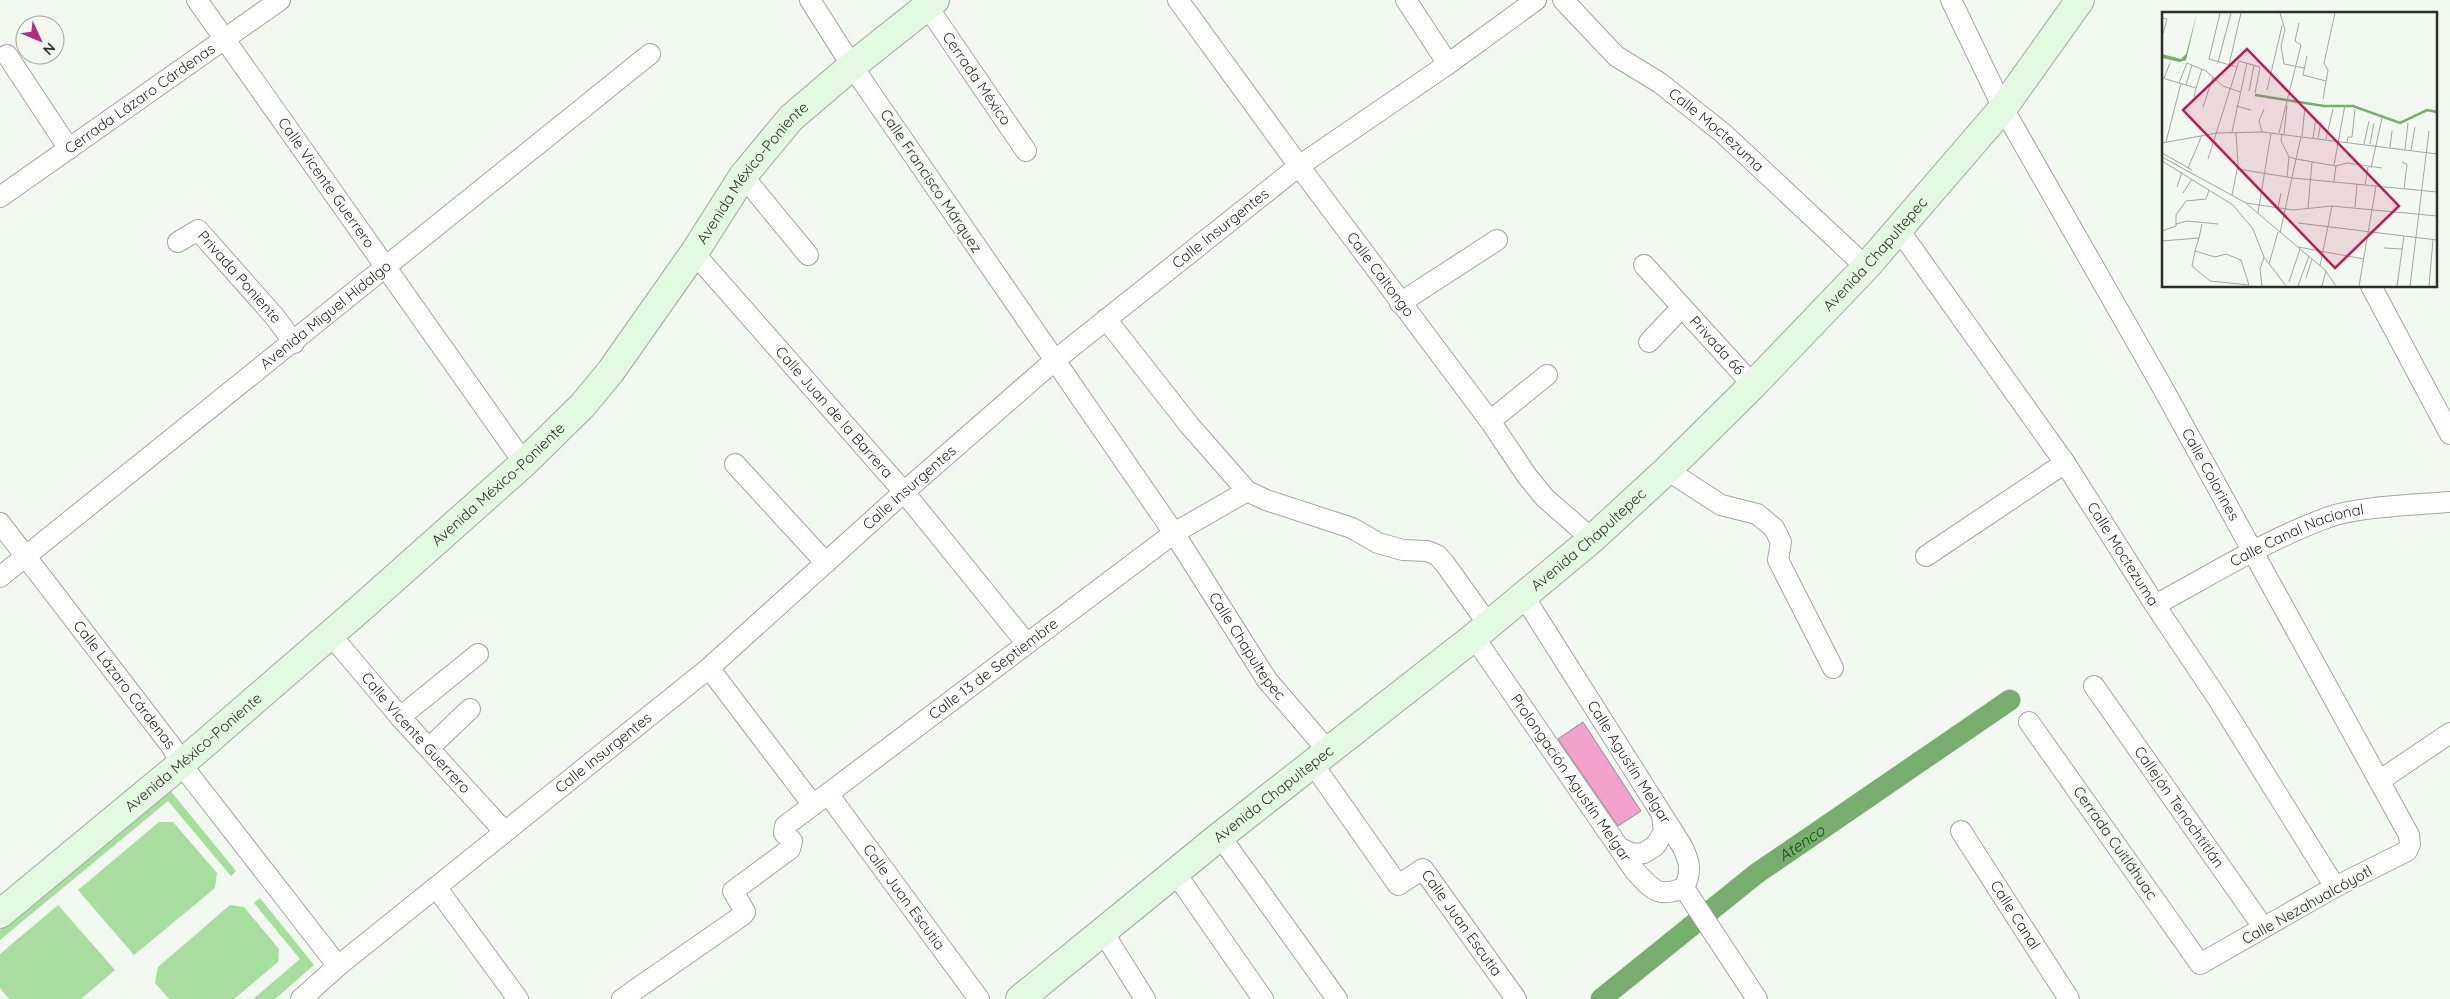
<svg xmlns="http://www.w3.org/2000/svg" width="2450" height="999" font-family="Quicksand,sans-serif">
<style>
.green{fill:#a7de9e}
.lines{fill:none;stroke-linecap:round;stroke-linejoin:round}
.canal{stroke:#77ae6e;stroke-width:21}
.building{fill:#f1a1ca;stroke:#938a8f}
.street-casing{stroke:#a3a9a2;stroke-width:22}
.secondary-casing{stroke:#a3a9a2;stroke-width:30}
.street{stroke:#fff;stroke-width:20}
.secondary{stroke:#e4f9e1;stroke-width:28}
.labels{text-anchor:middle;stroke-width:4.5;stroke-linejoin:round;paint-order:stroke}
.street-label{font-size:15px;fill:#2c2e2b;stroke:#f2f9f1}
.water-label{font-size:16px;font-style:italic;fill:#164d0d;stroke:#f2f9f1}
.inset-river{fill:none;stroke:#77ae6e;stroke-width:2.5}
.inset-road{fill:none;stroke:#a3a8a2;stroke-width:1}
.view{fill:#c2185b;fill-opacity:0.15;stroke:#c2185b;stroke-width:2.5}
.inset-edge{fill:none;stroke:#2c2e2b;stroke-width:2.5}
</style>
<rect width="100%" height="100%" fill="#f2f9f1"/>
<g class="green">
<path d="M 169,789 L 236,871 L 231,876 L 168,801 L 0,940 L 0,930 Z"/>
<path d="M 159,822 L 173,822 L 217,873 L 215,888 L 134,955 L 78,890 Z"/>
<path d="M 260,898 L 314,965 L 275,999 L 253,999 L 300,959 L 254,903 Z"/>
<path d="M 58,905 L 115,970 L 81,999 L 9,999 L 0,988 L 0,954 Z"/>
<path d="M 230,905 L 244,907 L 279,949 L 278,962 L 234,999 L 169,999 L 155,983 L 158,967 Z"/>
</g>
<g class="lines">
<path class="canal" id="s1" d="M 1601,999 L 1756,874 L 2010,700"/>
</g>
<path class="building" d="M 1583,722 L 1641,811 L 1618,826 L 1558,739 Z"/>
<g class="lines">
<g class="street-casing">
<g id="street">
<path id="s2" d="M 197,0 L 524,463"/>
<path id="s3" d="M 1178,0 L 1299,166 L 1490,421 L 1527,476 L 1545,498 L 1592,539"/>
<path d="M 1406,0 L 1448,64"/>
<path id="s4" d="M 1563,0 L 1616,56 L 1660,83 L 1724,134 L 1866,267"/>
<path id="s5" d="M 1951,0 L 2003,108 L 2160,383 L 2409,835 L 2410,844 L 2407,851 L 2335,887 L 2200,964 L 2029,722"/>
<path id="s6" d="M 927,6 L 1026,151"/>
<path d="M 7,55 L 69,149"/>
<path d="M 743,176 L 808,255"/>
<path id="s7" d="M 0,197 L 280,0"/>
<path id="s8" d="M 1899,230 L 2065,463 L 2155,605 L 2218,699 L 2335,887"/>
<path id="s9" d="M 178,242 L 198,230 L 275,317 L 294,343"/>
<path id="s10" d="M 694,253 L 904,492 L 1027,644"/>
<path d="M 1644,265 L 1682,307 L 1649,342"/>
<path d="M 2371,286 L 2450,434"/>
<path d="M 1400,303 L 1497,240"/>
<path id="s11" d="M 1682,307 L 1753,385"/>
<path d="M 1106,319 L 1190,426 L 1247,491 L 1266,500 L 1352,528 L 1378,543 L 1403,550 L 1427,551 L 1437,555 L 1445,564 L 1488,624"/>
<path d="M 1490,421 L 1547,375"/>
<path d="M 735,464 L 826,563"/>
<path d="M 1667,470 L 1721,505 L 1757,514 L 1774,528 L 1781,542 L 1778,560 L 1833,668"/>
<path id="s12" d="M 1247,491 L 1174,533 L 1267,680 L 1329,752"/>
<path id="s13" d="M 0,523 L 172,747 L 181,764 L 338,966"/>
<path d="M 1926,556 L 2065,463"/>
<path id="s14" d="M 0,577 L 650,54"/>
<path id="s15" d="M 1523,595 L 1682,846 C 1690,862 1692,871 1684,888"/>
<path id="s16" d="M 2155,605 C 2211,575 2268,539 2329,517 C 2362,506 2414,505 2450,502"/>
<path id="s17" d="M 330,634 L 400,717 L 504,831"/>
<path id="s18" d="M 1474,637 L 1635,871 C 1653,890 1657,898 1684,888"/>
<path id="s19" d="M 709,668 L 813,805 L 1174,533 L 852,66 L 810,0"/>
<path id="s20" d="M 2094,686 L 2263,927"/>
<path d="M 400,717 L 478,654"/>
<path d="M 429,748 L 470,709"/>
<path id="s21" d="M 1313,764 L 1398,885 L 1423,869 L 1516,999"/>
<path d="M 2379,781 L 2450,733"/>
<path id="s22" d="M 828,794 L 979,999"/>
<path id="s23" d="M 1961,831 L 2069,999"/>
<path d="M 1220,836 L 1337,999"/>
<path d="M 1620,848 L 1633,854 L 1644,853 L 1655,846 L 1664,832 L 1662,815"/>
<path d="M 1176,874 L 1263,999"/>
<path d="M 436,887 L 518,999"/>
<path d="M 1684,888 L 1757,999"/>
<path d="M 1103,932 L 1145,999"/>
<path id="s24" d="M 301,999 L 338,966 L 709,668 L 904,492 L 1054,361 L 1299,166 L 1448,64 L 1536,0"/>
<path d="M 622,999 L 743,915 L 745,912 L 733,891 L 790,849 L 792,841 L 784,833 L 785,826 L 813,805"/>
</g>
</g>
<g class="secondary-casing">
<g id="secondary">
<path id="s25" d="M 0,914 L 181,764 L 361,608 L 524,463 L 583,405 L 611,371 L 694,253 L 743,176 L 791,118 L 852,66 L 935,0"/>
<path id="s26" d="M 1020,999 L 1220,836 L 1474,637 L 1592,539 L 1667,470 L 1753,385 L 1866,267 L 2003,108 L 2080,0"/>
</g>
</g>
<use href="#street" class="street"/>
<use href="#secondary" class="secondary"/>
</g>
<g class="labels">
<g class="street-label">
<text dy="5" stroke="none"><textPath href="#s6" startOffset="88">Cerrada México</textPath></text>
<text dy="5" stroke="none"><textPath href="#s7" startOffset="171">Cerrada Lázaro Cárdenas</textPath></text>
<text dy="5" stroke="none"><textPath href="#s4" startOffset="202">Calle Moctezuma</textPath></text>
<text dy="5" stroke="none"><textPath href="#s25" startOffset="1062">Avenida México-Poniente</textPath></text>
<text transform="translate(931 181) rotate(56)" y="5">Calle Francisco Márquez</text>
<text dy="5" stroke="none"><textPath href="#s2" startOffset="224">Calle Vicente Guerrero</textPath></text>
<text dy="5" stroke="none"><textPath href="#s24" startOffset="1200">Calle Insurgentes</textPath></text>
<text dy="5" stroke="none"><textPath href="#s26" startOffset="1136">Avenida Chapultepec</textPath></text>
<text dy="5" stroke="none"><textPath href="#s3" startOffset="341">Calle Caltongo</textPath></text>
<text dy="5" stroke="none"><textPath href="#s9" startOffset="86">Privada Poniente</textPath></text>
<text dy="5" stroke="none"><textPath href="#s14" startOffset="418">Avenida Miguel Hidalgo</textPath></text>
<text dy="5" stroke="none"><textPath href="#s11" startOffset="52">Privada 66</textPath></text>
<text dy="5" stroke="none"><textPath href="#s10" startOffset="212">Calle Juan de la Barrera</textPath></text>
<text dy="5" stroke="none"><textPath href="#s5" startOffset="541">Calle Colorines</textPath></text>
<text dy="5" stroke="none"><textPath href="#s25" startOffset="658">Avenida México-Poniente</textPath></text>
<text dy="5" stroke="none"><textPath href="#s24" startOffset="795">Calle Insurgentes</textPath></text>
<text dy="5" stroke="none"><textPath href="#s26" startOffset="731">Avenida Chapultepec</textPath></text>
<text dy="5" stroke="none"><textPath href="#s16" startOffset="159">Calle Canal Nacional</textPath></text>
<text dy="5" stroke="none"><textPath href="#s8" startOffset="394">Calle Moctezuma</textPath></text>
<text dy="5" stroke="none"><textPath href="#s12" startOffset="219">Calle Chapultepec</textPath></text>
<text dy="5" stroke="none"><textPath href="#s19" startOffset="398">Calle 13 de Septiembre</textPath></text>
<text dy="5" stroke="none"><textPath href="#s13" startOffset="204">Calle Lázaro Cárdenas</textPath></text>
<text dy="5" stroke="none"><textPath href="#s17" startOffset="131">Calle Vicente Guerrero</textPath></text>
<text dy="5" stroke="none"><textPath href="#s25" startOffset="252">Avenida México-Poniente</textPath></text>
<text dy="5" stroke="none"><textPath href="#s24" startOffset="390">Calle Insurgentes</textPath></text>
<text dy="5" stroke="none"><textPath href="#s15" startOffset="198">Calle Agustín Melgar</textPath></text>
<text dy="5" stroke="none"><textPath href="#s18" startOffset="171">Prolongación Agustín Melgar</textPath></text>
<text dy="5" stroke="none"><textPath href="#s26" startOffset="326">Avenida Chapultepec</textPath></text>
<text dy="5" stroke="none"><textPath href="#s20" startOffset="148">Callejón Tenochtitlán</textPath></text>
<text transform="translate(2115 843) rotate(55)" y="5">Cerrada Cuitláhuac</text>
<text dy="5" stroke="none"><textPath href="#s22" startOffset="128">Calle Juan Escutia</textPath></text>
<text transform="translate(2307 905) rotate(-29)" y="5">Calle Nezahualcóyotl</text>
<text dy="5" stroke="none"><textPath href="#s23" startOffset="100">Calle Canal</textPath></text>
<text dy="5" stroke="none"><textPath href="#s21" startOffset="244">Calle Juan Escutia</textPath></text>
</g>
<g class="water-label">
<text dy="6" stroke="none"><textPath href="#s1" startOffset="254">Atenco</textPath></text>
</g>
</g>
<g transform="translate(2162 12)">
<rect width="275" height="275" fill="#f2f9f1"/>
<path d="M 35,1 L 24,48 L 18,50 L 0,46 L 0,42 L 19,47 L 24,42 Z" fill="#77ae6e"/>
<path class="inset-river" d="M 93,83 L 162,94 L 191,94 L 238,111 L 265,98 L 275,100"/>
<path class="inset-road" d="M 58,1 L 47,47 L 75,55M 118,1 L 123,18 L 119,34 L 122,52 L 142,56M 0,6 L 5,7 L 0,25M 145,44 L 141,63 L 164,69M 56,50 L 69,1M 67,53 L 79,1M 0,66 L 34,76 L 32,85M 2,66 L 8,51M 17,71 L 25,51 L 44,59 L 61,74 L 78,80M 24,73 L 30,53M 34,76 L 40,57M 105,78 L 120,14M 87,79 L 92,53M 161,87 L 166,58 L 162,51 L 173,1M 74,94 L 89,98M 41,95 L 51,65M 70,120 L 85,51M 100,120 L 97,109 L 102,97M 117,121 L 139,33 L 133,29 L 137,11M 120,122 L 119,129 L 127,145 L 125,165M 122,122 L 125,93M 140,124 L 143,95M 151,126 L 154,106M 156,126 L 159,110M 164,127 L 171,97M 4,130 L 19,71M 185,130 L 186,125 L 190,125 L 193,97M 0,131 L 55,121 L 100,120 L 275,142M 202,132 L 207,109M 208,132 L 212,111M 228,135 L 230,119M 243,137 L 246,111M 249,138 L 253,115M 0,141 L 30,158M 0,145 L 84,191 L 131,198 L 170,194 L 275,204M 127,145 L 134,147 L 139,125M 46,147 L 77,49 L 98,55 L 93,81M 0,149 L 71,193 L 91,217 L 102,245 L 124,274M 240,150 L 245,152 L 242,177M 172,153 L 183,93M 174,154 L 185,151 L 220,156M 26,156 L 40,123M 209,156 L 220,106M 76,157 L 131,166 L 275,180M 203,173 L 206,155M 15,175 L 20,160M 21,181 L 30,167M 70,183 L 76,153 L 74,120M 85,192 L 163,258 L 174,274M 193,195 L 195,172M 116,196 L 119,181M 146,196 L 150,150M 96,201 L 109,121M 136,211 L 275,228M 14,212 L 25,209 L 56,212M 0,219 L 14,214 L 14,203 L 24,189 L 44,187 L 47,178M 118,221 L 134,147 L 174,154 L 172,169M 0,229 L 37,226M 136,235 L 202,247M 222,236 L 240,237M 33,239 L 53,245 L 64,242 L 79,248 L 87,273 L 48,269 L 30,254 L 33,239 L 37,226 L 40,212M 107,252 L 116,220M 158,254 L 170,194M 144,266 L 150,247M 127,270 L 138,237M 100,274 L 98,257 L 102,245M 136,274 L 147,244M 160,274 L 164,259M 197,274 L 214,174M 235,274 L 242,224M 248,274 L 267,119M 267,274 L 271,228"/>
<path class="view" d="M 85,37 L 237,194 L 173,256 L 21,98 Z"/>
<rect width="275" height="275" class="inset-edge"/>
</g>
<g transform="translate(40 40) rotate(134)"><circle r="24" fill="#f2f9f1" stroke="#a3a8a2"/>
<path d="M0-4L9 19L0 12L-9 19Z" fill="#af307e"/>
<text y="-8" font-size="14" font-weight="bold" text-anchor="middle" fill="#2c2e2b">N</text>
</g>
</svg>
